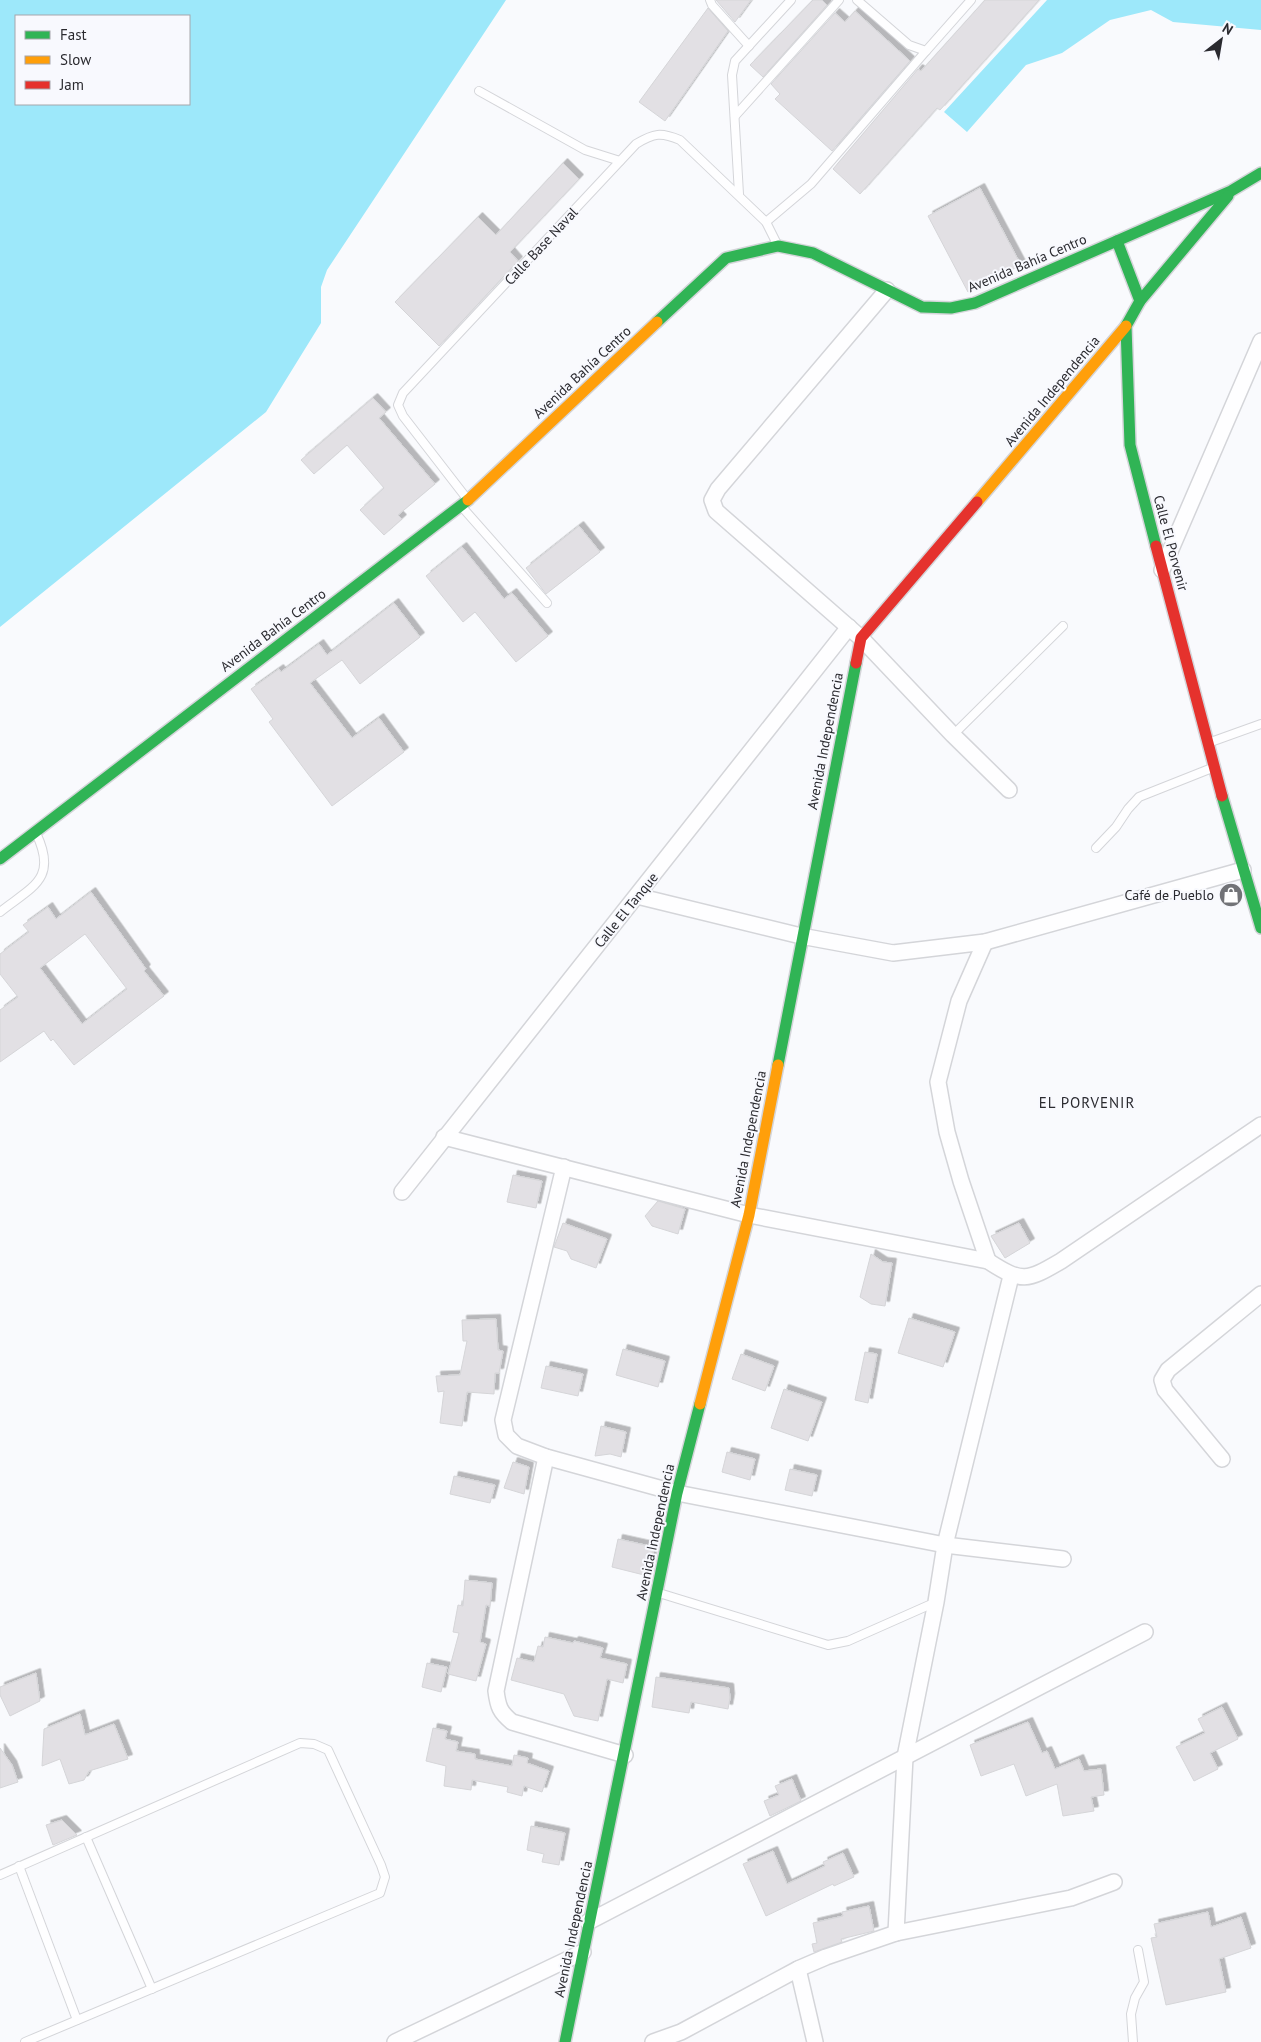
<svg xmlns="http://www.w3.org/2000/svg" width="1261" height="2042" font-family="'PT Sans',sans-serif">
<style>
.water{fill:#9de8fa;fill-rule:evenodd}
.building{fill:#e2e0e4;stroke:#d5d5d8;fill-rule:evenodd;filter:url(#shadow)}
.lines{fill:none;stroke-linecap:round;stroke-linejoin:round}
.lane-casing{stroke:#d4d5d9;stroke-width:10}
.street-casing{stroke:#d4d5d9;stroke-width:18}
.fast-casing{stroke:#d4d5d9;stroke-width:14}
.slow-casing{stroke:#d4d5d9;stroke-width:14}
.jam-casing{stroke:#d4d5d9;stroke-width:14}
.lane{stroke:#fefeff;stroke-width:8}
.street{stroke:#fefeff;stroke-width:15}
.fast{stroke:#30b455;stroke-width:11}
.slow{stroke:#ff9f0a;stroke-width:11}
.jam{stroke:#e5322d;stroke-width:11}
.labels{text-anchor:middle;stroke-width:4;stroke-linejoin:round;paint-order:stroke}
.street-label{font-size:14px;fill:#2a2a2f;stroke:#f8f9fe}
.poi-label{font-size:14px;fill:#2a2a2f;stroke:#f8f9fe;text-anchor:end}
.neighbourhood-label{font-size:15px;letter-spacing:1px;fill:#2a2a2f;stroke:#f8f9fe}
</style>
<defs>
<filter id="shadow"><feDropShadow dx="4.5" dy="-4.5" stdDeviation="0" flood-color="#0004"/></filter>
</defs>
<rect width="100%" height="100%" fill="#f9fafd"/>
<g class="water">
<path d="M 0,0 L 506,0 L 327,270 L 321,287 L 321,323 L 266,412 L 0,627 ZM 189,16 L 189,104 L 16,104 L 16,16 Z"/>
<path d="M 1047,0 L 1261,0 L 1261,30 L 1173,22 L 1151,10 L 1110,20 L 1062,53 L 1026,65 L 967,132 L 944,112 Z"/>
</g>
<g class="building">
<path d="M 716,0 L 751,0 L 735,22 Z"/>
<path d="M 813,0 L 822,0 L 827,5 L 763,77 L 750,65 Z"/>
<path d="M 985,0 L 1039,0 L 940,110 L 937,108 L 860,194 L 833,169 L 918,69 L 921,71 Z"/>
<path d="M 708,8 L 728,31 L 665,121 L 639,102 Z"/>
<path d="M 855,11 L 910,61 L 832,151 L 775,99 L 780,94 L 771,84 L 835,13 L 845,22 Z"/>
<path d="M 563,163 L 579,179 L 510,252 L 518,261 L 439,346 L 395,302 L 478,217 L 496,235 Z"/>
<path d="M 980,188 L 1021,265 L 968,292 L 928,216 Z"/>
<path d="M 373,398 L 386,412 L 379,418 L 435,484 L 398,515 L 402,519 L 384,535 L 360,510 L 384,488 L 347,445 L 314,474 L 301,460 Z"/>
<path d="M 579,526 L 600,552 L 546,594 L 526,568 Z"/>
<path d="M 462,547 L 504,599 L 512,593 L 548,636 L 516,662 L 475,612 L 463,622 L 426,576 Z"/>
<path d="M 394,603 L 420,637 L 360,684 L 342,660 L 310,683 L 352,738 L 379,718 L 404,752 L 332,806 L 269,722 L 273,719 L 251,689 L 279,669 L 281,672 L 319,644 L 327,655 Z"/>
<path d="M 91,892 L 146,969 L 144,971 L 164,996 L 74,1065 L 53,1039 L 51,1041 L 44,1031 L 0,1062 L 0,1010 L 18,997 L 0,974 L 0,954 L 29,932 L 23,925 L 48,907 L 56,919 ZM 85,934 L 127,989 L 82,1024 L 40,968 Z"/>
<path d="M 513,1175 L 542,1181 L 536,1208 L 507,1202 Z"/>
<path d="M 658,1201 L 685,1209 L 678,1234 L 652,1226 L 645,1216 Z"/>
<path d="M 563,1223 L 607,1239 L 596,1268 L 571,1259 L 567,1251 L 554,1247 Z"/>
<path d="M 1019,1223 L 1030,1243 L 1005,1258 L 991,1236 Z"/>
<path d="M 871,1254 L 883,1262 L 892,1263 L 885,1306 L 871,1304 L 860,1297 Z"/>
<path d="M 909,1318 L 955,1332 L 943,1367 L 898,1353 Z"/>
<path d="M 496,1319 L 498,1350 L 503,1351 L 499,1373 L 495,1373 L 494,1394 L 467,1392 L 462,1426 L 440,1423 L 444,1391 L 438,1392 L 436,1376 L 460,1375 L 467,1341 L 463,1341 L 462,1320 Z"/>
<path d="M 623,1349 L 665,1361 L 658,1387 L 616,1375 Z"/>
<path d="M 865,1352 L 877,1354 L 868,1403 L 855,1400 Z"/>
<path d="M 741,1354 L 774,1366 L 765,1391 L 732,1379 Z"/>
<path d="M 546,1366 L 583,1374 L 578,1396 L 541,1388 Z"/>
<path d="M 784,1389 L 822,1402 L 808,1441 L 771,1428 Z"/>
<path d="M 601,1426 L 626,1432 L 621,1457 L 610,1454 L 595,1456 Z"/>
<path d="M 727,1452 L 755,1459 L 750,1480 L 722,1472 Z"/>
<path d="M 513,1462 L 529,1467 L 524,1494 L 504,1488 Z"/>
<path d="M 790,1469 L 817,1475 L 812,1496 L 785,1490 Z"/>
<path d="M 454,1476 L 495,1485 L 490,1503 L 450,1494 Z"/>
<path d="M 618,1539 L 654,1547 L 648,1576 L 612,1567 Z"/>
<path d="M 465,1580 L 492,1583 L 490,1606 L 486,1605 L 480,1642 L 486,1644 L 476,1681 L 448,1674 L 459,1633 L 453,1632 L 458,1605 L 463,1606 Z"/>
<path d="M 545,1637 L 573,1643 L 574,1641 L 603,1648 L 600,1658 L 627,1664 L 623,1683 L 607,1679 L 598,1721 L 574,1716 L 564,1694 L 511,1680 L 517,1658 L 534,1662 L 538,1646 L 543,1647 Z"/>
<path d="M 427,1663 L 447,1667 L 441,1692 L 422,1687 Z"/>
<path d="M 36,1673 L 40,1701 L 10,1716 L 0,1695 L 0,1687 Z"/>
<path d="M 656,1677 L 729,1688 L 730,1698 L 728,1709 L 691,1702 L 689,1713 L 652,1707 Z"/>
<path d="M 1222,1707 L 1238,1739 L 1210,1753 L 1218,1769 L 1194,1781 L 1176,1747 L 1205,1733 L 1198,1719 Z"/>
<path d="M 80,1714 L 85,1735 L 114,1724 L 128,1759 L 89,1771 L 84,1780 L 69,1784 L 60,1759 L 42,1766 L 44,1729 Z"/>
<path d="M 1028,1722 L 1042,1753 L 1047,1751 L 1055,1769 L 1079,1759 L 1084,1771 L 1101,1769 L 1104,1795 L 1091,1797 L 1094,1811 L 1063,1816 L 1057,1784 L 1026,1796 L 1014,1764 L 981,1776 L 970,1745 Z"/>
<path d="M 433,1728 L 447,1731 L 445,1739 L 458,1742 L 456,1751 L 475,1754 L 475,1759 L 512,1766 L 514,1755 L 528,1758 L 527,1763 L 549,1771 L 542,1792 L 524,1786 L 522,1796 L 507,1792 L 508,1787 L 472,1780 L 471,1790 L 444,1786 L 446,1766 L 426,1761 Z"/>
<path d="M 0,1748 L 12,1765 L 18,1782 L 0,1788 Z"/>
<path d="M 792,1779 L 801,1801 L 770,1816 L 764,1801 L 779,1795 L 775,1786 Z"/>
<path d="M 62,1820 L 77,1835 L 53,1845 L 46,1825 Z"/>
<path d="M 531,1826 L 565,1833 L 559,1865 L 542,1862 L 544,1854 L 527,1850 Z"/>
<path d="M 773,1851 L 787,1884 L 825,1866 L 823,1862 L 843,1853 L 854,1877 L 834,1886 L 833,1884 L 766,1916 L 743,1864 Z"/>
<path d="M 869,1906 L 874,1931 L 841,1939 L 842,1942 L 814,1952 L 812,1944 L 817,1943 L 813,1923 L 843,1916 L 842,1912 Z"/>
<path d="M 1208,1912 L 1211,1927 L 1241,1917 L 1251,1948 L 1219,1959 L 1226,1992 L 1166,2005 L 1151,1938 L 1157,1937 L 1154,1924 Z"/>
</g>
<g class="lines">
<g class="lane-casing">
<g id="lane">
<path d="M 710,0 L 712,5 L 749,46"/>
<path d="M 857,0 L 909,45 L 926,51 L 971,0"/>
<path d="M 479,91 L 585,150 L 620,161"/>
<path d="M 735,116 L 839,0"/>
<path d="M 739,194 L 732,75 L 735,61 L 791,0"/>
<path d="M 766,222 L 811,184 L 926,51"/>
<path d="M 468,500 L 403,416 L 398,405 L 403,393 L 636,144 C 654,133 661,132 680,140 L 766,222 L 777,244"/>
<path d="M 462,507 L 547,603"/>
<path d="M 953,735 L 1063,626"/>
<path d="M 1208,743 L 1261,724"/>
<path d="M 1096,848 L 1116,827 L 1128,809 L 1139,797 L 1212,768"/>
<path d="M 0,912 C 33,886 58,879 36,833"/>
<path d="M 659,1593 L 828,1645 L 848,1641 L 936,1602"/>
<path d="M 86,1837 L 152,1989"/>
<path d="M 19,1866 L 77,2020"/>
<path d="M 0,1875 L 300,1743 L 314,1744 L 328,1750 L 381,1865 L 385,1877 L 380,1893 L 25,2042"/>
<path d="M 1133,2042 L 1131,2014 L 1135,1998 L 1144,1982 L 1138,1950"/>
</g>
</g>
<g class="street-casing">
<g id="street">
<path d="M 887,290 L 718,489 L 712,500 L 716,511 L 861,638 L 953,735 L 1009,790"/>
<path d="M 1162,570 L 1261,341"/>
<path d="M 637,896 L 801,936 L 893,953 L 985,942 L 1243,870"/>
<path d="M 985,942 L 959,1001 L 938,1082 L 947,1132 L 961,1181 L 988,1261"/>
<path d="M 444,1137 L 749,1215 L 988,1261 C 1022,1283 1027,1281 1061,1261 L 1261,1125"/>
<path d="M 564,1167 L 503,1420 L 506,1435 L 517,1446 L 546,1457 L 677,1493 L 945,1545 L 1063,1559"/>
<path d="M 402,1192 L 849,627"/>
<path d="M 546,1457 L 496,1691 C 498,1707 500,1712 512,1722 L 625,1755"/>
<path d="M 1222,1459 L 1165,1390 L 1162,1380 L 1168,1370 L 1261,1294"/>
<path d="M 588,1922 L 1145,1632"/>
<path d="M 896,1933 L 905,1757 L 936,1602 L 945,1545 L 1011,1276"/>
<path d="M 798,1969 L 815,2042"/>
<path d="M 395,2042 L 583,1952"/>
<path d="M 653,2042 L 681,2032 L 798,1969 L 826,1957 L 896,1933 L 1071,1898 L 1114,1882"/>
</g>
</g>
<g class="fast-casing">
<g id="fast">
<path d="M 1117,241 L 1140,301"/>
<path d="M 657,322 L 726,258 L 778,246 L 813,253 L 922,307 L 951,308 L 975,303 L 1231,191 L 1261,173"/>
<path d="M 1156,546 L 1130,445 L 1126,326 L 1140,301 L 1228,196"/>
<path d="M 1222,796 L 1261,928"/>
<path d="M 0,859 L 468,500"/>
<path d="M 778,1065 L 856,663"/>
<path d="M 565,2042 L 677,1493 L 700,1404"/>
</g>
</g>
<g class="slow-casing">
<g id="slow">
<path d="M 468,500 L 657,322"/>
<path d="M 977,502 L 1126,326"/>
<path d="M 700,1404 L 749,1215 L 778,1065"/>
</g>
</g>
<g class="jam-casing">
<g id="jam">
<path d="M 1156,546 L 1222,796"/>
<path d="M 856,663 L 861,638 L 977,502"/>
</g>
</g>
<use href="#lane" class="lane"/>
<use href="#street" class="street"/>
<use href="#fast" class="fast"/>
<use href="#slow" class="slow"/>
<use href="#jam" class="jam"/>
</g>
<defs>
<g id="shop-disc" transform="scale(1.25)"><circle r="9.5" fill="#727377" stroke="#f8f9fe"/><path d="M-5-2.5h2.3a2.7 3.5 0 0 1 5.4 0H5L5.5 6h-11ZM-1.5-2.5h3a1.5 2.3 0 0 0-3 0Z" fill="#fff"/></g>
</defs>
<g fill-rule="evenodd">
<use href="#shop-disc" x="1231" y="895"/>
</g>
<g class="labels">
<g class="street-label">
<text transform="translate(541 246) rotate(-47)" y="5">Calle Base Naval</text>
<text transform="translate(1027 263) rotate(-23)" y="5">Avenida Bahía Centro</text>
<text transform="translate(582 372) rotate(-43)" y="5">Avenida Bahía Centro</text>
<text transform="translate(1052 391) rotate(-50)" y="5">Avenida Independencia</text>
<text transform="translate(1171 543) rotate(75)" y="5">Calle El Porvenir</text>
<text transform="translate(273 630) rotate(-37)" y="5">Avenida Bahía Centro</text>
<text transform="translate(825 741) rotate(-79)" y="5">Avenida Independencia</text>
<text transform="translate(626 910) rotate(-51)" y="5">Calle El Tanque</text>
<text transform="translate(748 1139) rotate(-79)" y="5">Avenida Independencia</text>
<text transform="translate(655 1532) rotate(-78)" y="5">Avenida Independencia</text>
<text transform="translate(573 1929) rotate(-78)" y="5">Avenida Independencia</text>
</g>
<g class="poi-label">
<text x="1214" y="900">Café de Pueblo</text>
</g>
<g class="neighbourhood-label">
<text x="1087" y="1108">EL PORVENIR</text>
</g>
</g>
<rect x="15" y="15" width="175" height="90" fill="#f8f9fe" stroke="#a6a6ab"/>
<rect x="25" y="31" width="25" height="8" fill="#30b455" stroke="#a6a6ab"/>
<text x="60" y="40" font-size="15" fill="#2a2a2f">Fast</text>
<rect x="25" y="56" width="25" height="8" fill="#ff9f0a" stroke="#a6a6ab"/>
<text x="60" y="65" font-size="15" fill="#2a2a2f">Slow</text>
<rect x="25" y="81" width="25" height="8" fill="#e5322d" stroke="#a6a6ab"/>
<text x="60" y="90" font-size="15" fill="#2a2a2f">Jam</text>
<g transform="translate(1221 40) rotate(31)" stroke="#f8f9fe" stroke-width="4" paint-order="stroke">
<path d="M0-4L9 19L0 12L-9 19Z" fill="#2a2a2f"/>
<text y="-8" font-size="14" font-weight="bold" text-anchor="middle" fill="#2a2a2f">N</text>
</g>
</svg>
